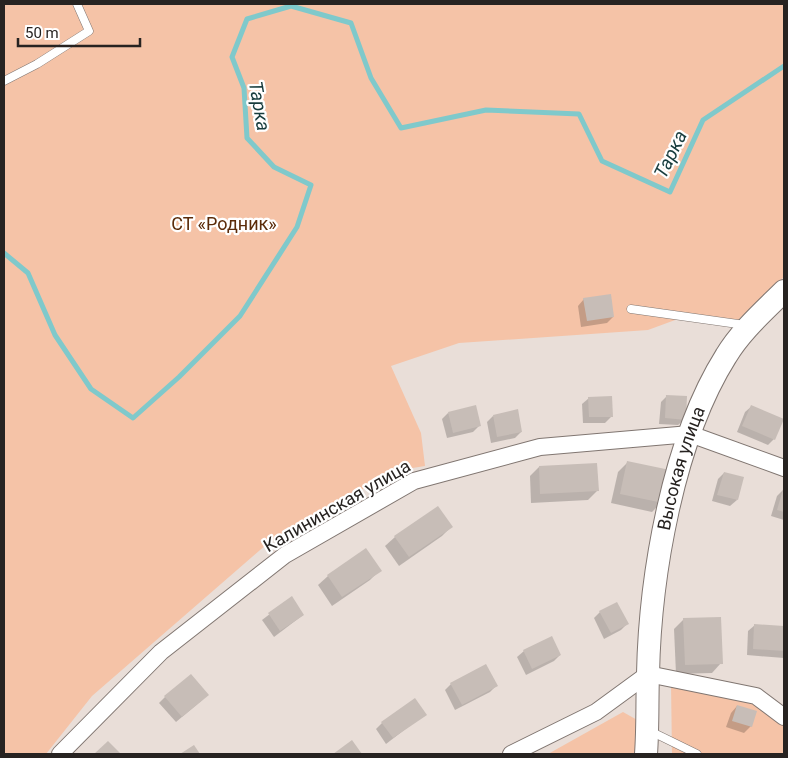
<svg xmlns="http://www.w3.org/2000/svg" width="788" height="758" font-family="Roboto,sans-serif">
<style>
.green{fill:#f5c3a7}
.shadow{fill:#0003}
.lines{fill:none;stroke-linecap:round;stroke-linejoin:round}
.stream{stroke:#7fc9cb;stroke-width:5}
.building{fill:#c7bdb7}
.lane-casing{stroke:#807671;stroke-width:9}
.street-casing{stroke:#807671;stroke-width:18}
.secondary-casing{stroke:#807671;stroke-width:24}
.lane{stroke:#fff;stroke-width:8}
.street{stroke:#fff;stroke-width:16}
.secondary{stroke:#fff;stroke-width:22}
.labels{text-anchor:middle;stroke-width:4.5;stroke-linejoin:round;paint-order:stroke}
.park-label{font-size:18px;fill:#5b2b09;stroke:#fff}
.street-label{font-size:18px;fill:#272321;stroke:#fff}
.water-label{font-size:19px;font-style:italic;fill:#183c3d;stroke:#fff}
</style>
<rect width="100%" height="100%" fill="#e9ded8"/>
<g class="green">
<path d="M 4,4 L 784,4 L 784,277 L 735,323 L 686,316 L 648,330 L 459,343 L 391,366 L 421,433 L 425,466 L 394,471 L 267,544 L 92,696 L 46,754 L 4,754 Z"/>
<path d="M 671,684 L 763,706 L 784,723 L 784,754 L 672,754 Z"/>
<path d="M 623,712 L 639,721 L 636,754 L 548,754 Z"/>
</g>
<g class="shadow">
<path d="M 584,299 L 613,317 L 607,323 L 581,327 L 578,306 Z"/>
<path d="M 667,396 L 685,419 L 678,425 L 659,424 L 661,402 Z"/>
<path d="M 589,398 L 612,416 L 605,423 L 583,423 L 582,404 Z"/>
<path d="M 752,406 L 774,439 L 768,445 L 737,432 L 745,412 Z"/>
<path d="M 448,413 L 479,426 L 473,432 L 447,438 L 442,419 Z"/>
<path d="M 493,416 L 521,432 L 515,438 L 491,443 L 487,422 Z"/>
<path d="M 628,462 L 662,502 L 652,512 L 611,503 L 618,472 Z"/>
<path d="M 539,467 L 598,490 L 588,500 L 531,503 L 530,476 Z"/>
<path d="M 724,473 L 737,500 L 730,506 L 712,501 L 718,479 Z"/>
<path d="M 784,489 L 784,520 L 771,516 L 777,496 Z"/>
<path d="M 451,527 L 442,536 L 399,566 L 385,546 L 395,537 Z"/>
<path d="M 380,570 L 370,580 L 332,606 L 318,585 L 328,576 Z"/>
<path d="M 291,598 L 303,615 L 274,637 L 262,620 Z"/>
<path d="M 600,612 L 627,624 L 621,630 L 604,639 L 594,618 Z"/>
<path d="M 684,619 L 721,663 L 712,673 L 676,674 L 674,629 Z"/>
<path d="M 755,625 L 784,627 L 784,658 L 747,655 L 748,631 Z"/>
<path d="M 524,651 L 560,655 L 554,661 L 526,675 L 517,657 Z"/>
<path d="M 451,684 L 496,686 L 490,692 L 455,710 L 445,690 Z"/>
<path d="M 165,697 L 201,701 L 176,722 L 159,703 Z"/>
<path d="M 737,706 L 751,726 L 744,733 L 726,727 L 731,713 Z"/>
<path d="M 425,714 L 386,744 L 376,729 L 382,723 Z"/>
</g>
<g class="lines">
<path class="stream" d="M 4,253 L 28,273 L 55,335 L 91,389 L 133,418 L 179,377 L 240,316 L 297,227 L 311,185 L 274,167 L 247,138 L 244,88 L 232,57 L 247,19 L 291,6 L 351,23 L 371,78 L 401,128 L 486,110 L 579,114 L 602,161 L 670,192 L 703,120 L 784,66"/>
</g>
<g class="building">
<path d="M 611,294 L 614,317 L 587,321 L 583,298 Z"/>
<path d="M 666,395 L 687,396 L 686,420 L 665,418 Z"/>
<path d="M 612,396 L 613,417 L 589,417 L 588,397 Z"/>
<path d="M 476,405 L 481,426 L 453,433 L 448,412 Z"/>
<path d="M 751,405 L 784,419 L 775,440 L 742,426 Z"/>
<path d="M 518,409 L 522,432 L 497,437 L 493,415 Z"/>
<path d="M 627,461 L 670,470 L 663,503 L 620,494 Z"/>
<path d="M 597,463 L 599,491 L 540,494 L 539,466 Z"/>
<path d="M 724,472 L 744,477 L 738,500 L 717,495 Z"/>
<path d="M 784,486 L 784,512 L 777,510 Z"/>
<path d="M 438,506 L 453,527 L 409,557 L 394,536 Z"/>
<path d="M 366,548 L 382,571 L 342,597 L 327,575 Z"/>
<path d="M 292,596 L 304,615 L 280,631 L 268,613 Z"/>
<path d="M 617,602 L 629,624 L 611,633 L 599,611 Z"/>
<path d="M 721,617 L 723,664 L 685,665 L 683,618 Z"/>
<path d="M 754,624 L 784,626 L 784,651 L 753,649 Z"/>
<path d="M 552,636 L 561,655 L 532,669 L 523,650 Z"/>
<path d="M 486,664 L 498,686 L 462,705 L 450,683 Z"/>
<path d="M 191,674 L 209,695 L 182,717 L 164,696 Z"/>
<path d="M 415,698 L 427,715 L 393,738 L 381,722 Z"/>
<path d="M 737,705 L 757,711 L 752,727 L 732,721 Z"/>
<path d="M 352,740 L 362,754 L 333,754 Z"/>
<path d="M 108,741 L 121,754 L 94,754 Z"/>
<path d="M 194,745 L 200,754 L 180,754 Z"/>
</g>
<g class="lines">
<g class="lane-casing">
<g id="lane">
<path d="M 4,81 L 37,64 L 89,31 L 77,4"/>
<path d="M 631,309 L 745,325"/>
<path d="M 650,731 L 697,754"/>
</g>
</g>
<g class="street-casing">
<g id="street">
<path d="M 60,754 L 161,652 L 285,555 L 414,481 L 540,447 L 690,434 L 784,468"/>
<path d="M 511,754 L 596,712 L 648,674 L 756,696 L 784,717"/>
</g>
</g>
<g class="secondary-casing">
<g id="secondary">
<path id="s1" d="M 646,754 C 648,727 647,701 648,674 C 650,576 673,440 726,356 C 741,331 764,311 784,291"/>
</g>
</g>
<use href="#lane" class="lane"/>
<use href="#street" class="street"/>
<use href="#secondary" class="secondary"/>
</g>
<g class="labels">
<g class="park-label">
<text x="224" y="230">СТ «Родник»</text>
</g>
<g class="street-label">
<text dy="6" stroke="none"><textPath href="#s1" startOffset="289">Высокая улица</textPath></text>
<text transform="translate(337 506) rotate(-30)" y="6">Калининская улица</text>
</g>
<g class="water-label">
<text transform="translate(260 106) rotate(80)" y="7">Тарка</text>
<text transform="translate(670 154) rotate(-64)" y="7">Тарка</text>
</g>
</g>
<rect width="788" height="758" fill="none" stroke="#272321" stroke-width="10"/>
<path d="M18 38v8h122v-8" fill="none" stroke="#272321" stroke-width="2.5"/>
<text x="25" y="38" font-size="15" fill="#272321" stroke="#ffffff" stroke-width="4" paint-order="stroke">50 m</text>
</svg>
